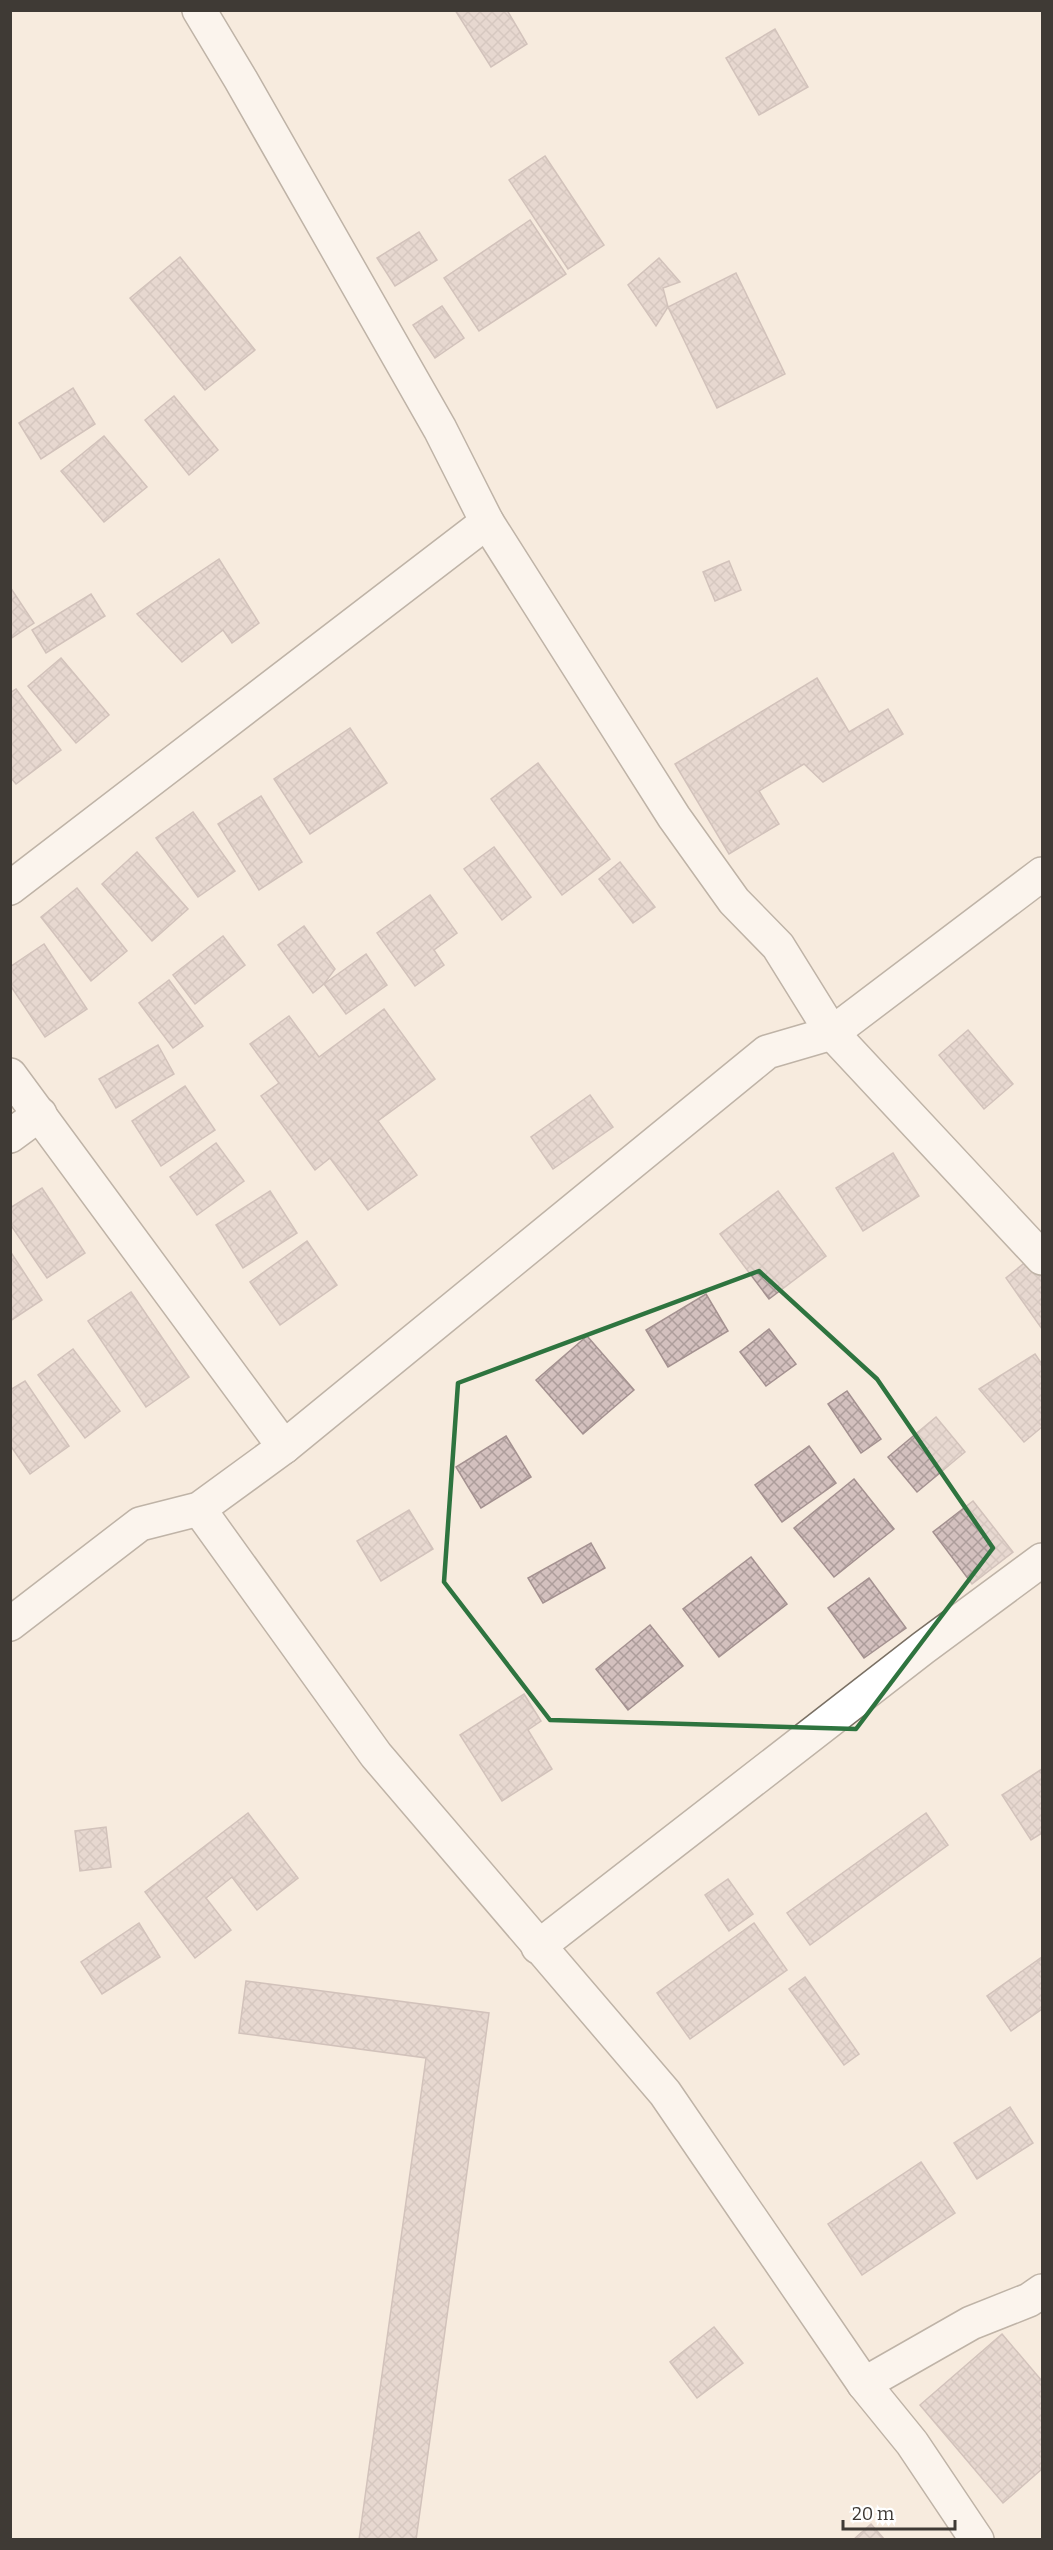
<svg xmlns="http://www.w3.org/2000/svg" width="1053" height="2550" font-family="Bitter,serif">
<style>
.building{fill:url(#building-cross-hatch);stroke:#a49190;stroke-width:1.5}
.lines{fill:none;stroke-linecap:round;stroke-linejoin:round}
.minor-casing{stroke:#7a7064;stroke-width:36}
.minor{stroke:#fff;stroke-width:33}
.marked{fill:none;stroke:#2e743f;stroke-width:4.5;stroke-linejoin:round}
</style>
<defs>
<pattern id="building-cross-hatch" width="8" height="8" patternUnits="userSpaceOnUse" patternTransform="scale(1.5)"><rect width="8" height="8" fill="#d3c0be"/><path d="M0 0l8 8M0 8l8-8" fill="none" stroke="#ad9d9b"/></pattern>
</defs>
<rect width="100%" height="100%" fill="#f7ebde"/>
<g class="building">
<path d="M 455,10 L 507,10 L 527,44 L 491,67 Z"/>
<path d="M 775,29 L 808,87 L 759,115 L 726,58 Z"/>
<path d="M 545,156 L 604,245 L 568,269 L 509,180 Z"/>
<path d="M 530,220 L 566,274 L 479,331 L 444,278 Z"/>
<path d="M 419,232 L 437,260 L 395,286 L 377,258 Z"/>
<path d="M 180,257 L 255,350 L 205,390 L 130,298 Z"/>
<path d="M 659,258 L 680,282 L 663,288 L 668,307 L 656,326 L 628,285 Z"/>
<path d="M 736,273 L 785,374 L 717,408 L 668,307 Z"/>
<path d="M 442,306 L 464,338 L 435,358 L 413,325 Z"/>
<path d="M 73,388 L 95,424 L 41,459 L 19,423 Z"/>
<path d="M 174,396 L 218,450 L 189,475 L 145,420 Z"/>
<path d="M 104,436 L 147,487 L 104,522 L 61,471 Z"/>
<path d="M 219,559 L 259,623 L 232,643 L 223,630 L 182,662 L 137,614 Z"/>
<path d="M 729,561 L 741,590 L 715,601 L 703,572 Z"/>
<path d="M 10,587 L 34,623 L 10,639 Z"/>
<path d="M 91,594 L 105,616 L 46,653 L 32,630 Z"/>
<path d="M 61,658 L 109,715 L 76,743 L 28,686 Z"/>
<path d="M 817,678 L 849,732 L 888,709 L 903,734 L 823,782 L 804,764 L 759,791 L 779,824 L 729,854 L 675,764 Z"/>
<path d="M 16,689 L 61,750 L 16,784 L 10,777 L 10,693 Z"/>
<path d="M 350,728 L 387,783 L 310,834 L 274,779 Z"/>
<path d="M 538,763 L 610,859 L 562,895 L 491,799 Z"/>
<path d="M 261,796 L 302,862 L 259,890 L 218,824 Z"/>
<path d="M 193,812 L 235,871 L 198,897 L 156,838 Z"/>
<path d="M 494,847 L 531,897 L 502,920 L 464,869 Z"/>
<path d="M 137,852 L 188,909 L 152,941 L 102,884 Z"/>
<path d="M 620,862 L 655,907 L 633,923 L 599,879 Z"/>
<path d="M 77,888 L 127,951 L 91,981 L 41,917 Z"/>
<path d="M 430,895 L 457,933 L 434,950 L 444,965 L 415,986 L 377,933 Z"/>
<path d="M 304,926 L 335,969 L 324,984 L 313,993 L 278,945 Z"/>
<path d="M 223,936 L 245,965 L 195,1004 L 173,975 Z"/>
<path d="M 44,944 L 87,1009 L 45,1037 L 10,985 L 10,967 Z"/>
<path d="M 366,954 L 387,985 L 346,1014 L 324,984 Z"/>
<path d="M 169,980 L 203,1026 L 173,1048 L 139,1003 Z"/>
<path d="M 384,1009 L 435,1079 L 378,1121 L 417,1175 L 368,1210 L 330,1158 L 315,1170 L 261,1096 L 279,1083 L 250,1044 L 289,1016 L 319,1057 Z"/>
<path d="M 968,1030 L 1013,1084 L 984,1109 L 939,1055 Z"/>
<path d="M 158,1045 L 174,1074 L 116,1108 L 99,1079 Z"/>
<path d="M 185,1086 L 215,1130 L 161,1166 L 132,1121 Z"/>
<path d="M 590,1095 L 613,1127 L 553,1169 L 531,1137 Z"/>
<path d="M 216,1143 L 244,1181 L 197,1215 L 170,1177 Z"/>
<path d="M 893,1153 L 919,1196 L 863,1231 L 836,1188 Z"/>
<path d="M 42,1188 L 85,1253 L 47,1278 L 10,1224 L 10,1208 Z"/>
<path d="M 270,1191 L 297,1233 L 243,1268 L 216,1225 Z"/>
<path d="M 778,1191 L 826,1256 L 769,1299 L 720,1234 Z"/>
<path d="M 307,1241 L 337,1285 L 280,1325 L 250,1282 Z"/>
<path d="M 10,1251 L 42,1300 L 10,1321 Z"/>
<path d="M 1034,1255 L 1042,1267 L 1042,1329 L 1006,1278 Z"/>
<path d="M 131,1292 L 189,1377 L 146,1407 L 88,1321 Z"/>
<path d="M 706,1294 L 728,1331 L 668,1367 L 646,1330 Z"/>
<path d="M 769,1329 L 796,1364 L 766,1386 L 740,1352 Z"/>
<path d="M 587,1336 L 634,1390 L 583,1434 L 536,1380 Z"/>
<path d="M 73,1349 L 120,1411 L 85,1438 L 38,1375 Z"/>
<path d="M 1035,1354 L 1042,1364 L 1042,1427 L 1024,1442 L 979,1389 Z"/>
<path d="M 25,1381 L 69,1446 L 30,1474 L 10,1445 L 10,1390 Z"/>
<path d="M 847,1391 L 881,1439 L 861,1453 L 828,1404 Z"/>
<path d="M 936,1417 L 965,1452 L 917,1492 L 888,1457 Z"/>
<path d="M 506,1436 L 531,1477 L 481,1508 L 456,1467 Z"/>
<path d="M 809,1446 L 836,1483 L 782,1522 L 755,1485 Z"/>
<path d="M 854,1479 L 894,1529 L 834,1577 L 794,1528 Z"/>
<path d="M 973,1501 L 1013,1552 L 972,1584 L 933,1532 Z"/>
<path d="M 409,1510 L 433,1549 L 381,1581 L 357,1541 Z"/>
<path d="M 591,1543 L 605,1568 L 543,1603 L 528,1578 Z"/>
<path d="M 751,1557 L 787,1604 L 719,1657 L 683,1609 Z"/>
<path d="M 869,1578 L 906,1628 L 864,1658 L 828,1608 Z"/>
<path d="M 650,1625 L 683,1666 L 628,1710 L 596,1669 Z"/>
<path d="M 524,1694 L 541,1721 L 528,1730 L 552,1769 L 502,1801 L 460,1735 Z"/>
<path d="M 1042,1769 L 1042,1833 L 1031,1840 L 1002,1795 Z"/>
<path d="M 248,1813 L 298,1878 L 257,1910 L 232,1877 L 206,1898 L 231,1930 L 195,1958 L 145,1892 Z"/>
<path d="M 926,1813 L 948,1845 L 810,1945 L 787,1913 Z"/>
<path d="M 106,1827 L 111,1867 L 80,1871 L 75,1831 Z"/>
<path d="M 728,1879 L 753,1914 L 729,1931 L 705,1895 Z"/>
<path d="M 139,1923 L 160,1957 L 102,1994 L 81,1962 Z"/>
<path d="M 754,1923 L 787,1970 L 690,2039 L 657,1993 Z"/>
<path d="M 1042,1957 L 1042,2009 L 1011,2031 L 987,1996 Z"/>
<path d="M 805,1977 L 859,2054 L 844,2065 L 789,1989 Z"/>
<path d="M 246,1981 L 489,2013 L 416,2540 L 359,2540 L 426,2058 L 239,2033 Z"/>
<path d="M 1010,2107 L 1033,2143 L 977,2179 L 954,2143 Z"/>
<path d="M 921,2162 L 955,2213 L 862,2275 L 828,2224 Z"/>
<path d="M 714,2327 L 743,2363 L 697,2398 L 670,2362 Z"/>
<path d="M 1002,2334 L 1042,2381 L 1042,2469 L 1003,2503 L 920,2405 Z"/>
<path d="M 871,2524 L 885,2540 L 853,2540 Z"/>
</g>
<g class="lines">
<g class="minor-casing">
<g id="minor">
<path d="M 199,10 L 241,80 L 440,429 L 487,522 L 674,817 L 734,901 L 778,946 L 832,1033 L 1042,1258"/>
<path d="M 10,888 L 487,522"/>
<path d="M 10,1075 L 284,1447"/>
<path d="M 10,1136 L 40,1114"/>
<path d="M 199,1509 L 376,1755 L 665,2093 L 864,2384 L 912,2443 L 977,2540"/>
<path d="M 10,1624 L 140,1524 L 199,1509 L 284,1447 L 767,1052 L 832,1033 L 1042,874"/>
<path d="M 538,1947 L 923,1648 L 1042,1560"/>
<path d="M 864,2384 L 971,2323 L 1029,2300 L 1042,2291"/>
</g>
</g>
<use href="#minor" class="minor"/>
</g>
<path d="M0 0H1053V2550H0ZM 759,1271 L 877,1379 L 993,1548 L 856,1729 L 550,1720 L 444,1582 L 458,1383 Z" fill="#f7ebde" fill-opacity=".55" fill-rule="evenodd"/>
<path class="marked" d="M 759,1271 L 877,1379 L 993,1548 L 856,1729 L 550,1720 L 444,1582 L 458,1383 Z"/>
<rect width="1053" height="2550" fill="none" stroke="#3f3a35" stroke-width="24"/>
<path d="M843 2520v9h112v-9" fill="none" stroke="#3f3a35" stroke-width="3"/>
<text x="852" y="2520" font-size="18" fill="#3f3a35" stroke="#ffffff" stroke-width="4.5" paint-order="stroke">20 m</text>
</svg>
